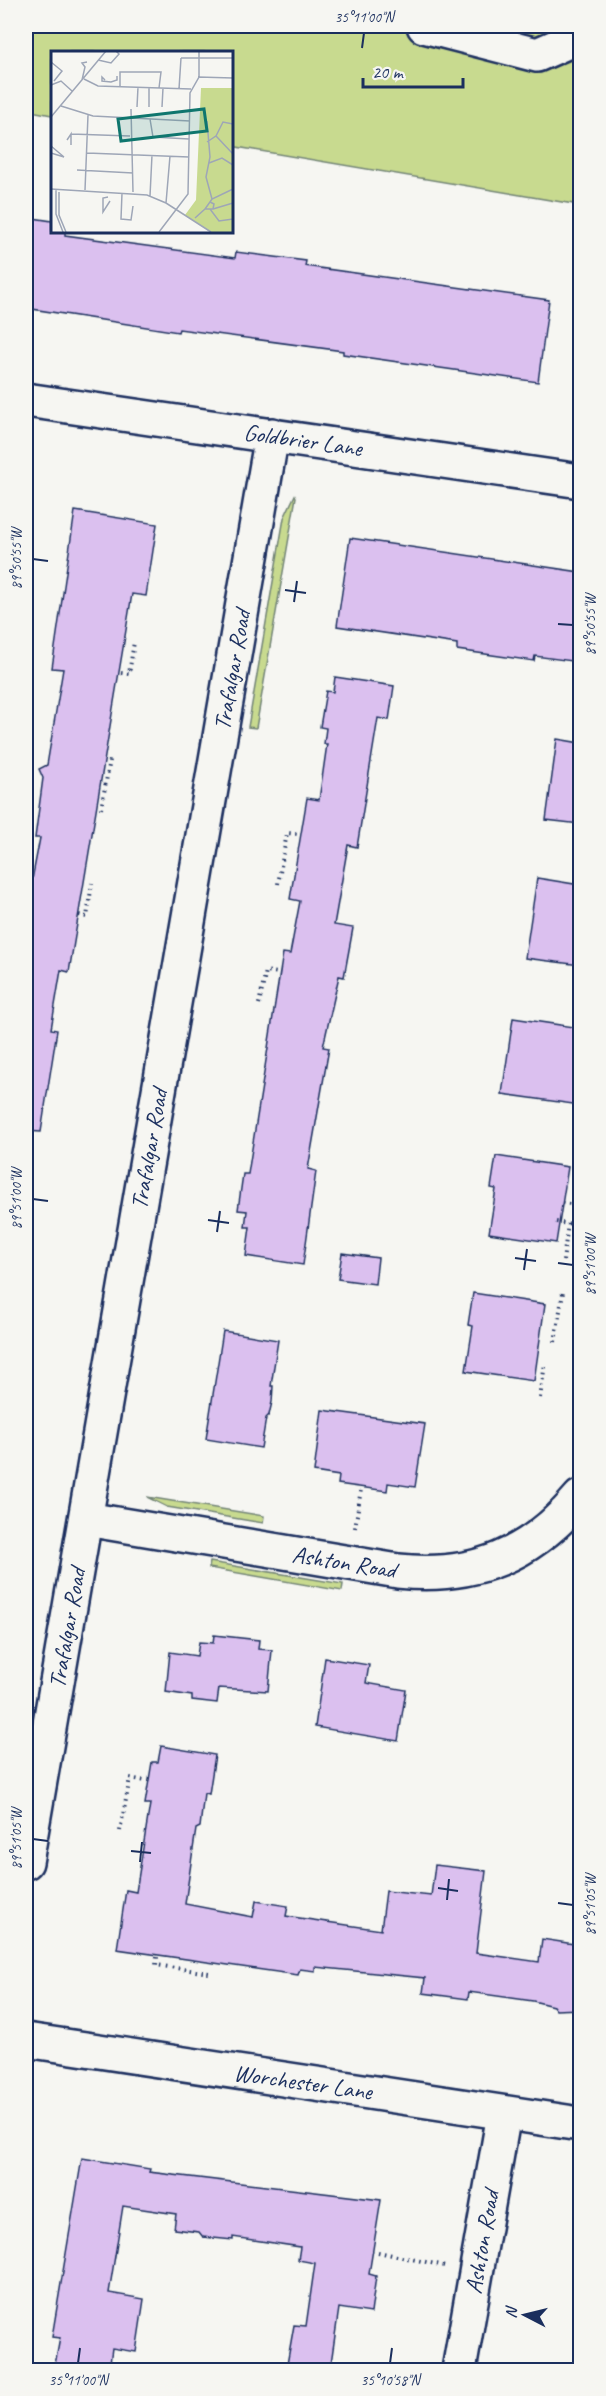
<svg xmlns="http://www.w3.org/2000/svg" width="606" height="2396" font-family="Caveat,sans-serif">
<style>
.green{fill:#c8da8f;stroke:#728476;stroke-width:1.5}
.building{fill:#dbc0ef;stroke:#1b2f5e;stroke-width:1.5}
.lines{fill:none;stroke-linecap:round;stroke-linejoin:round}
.minor-casing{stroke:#1b2f5e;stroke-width:38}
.path{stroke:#1b2f5e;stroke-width:4;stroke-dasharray:1.5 4.5;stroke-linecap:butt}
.minor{stroke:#f6f6f2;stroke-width:33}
.ticks{fill:none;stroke:#1b2f5e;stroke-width:2}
.labels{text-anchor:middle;stroke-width:4.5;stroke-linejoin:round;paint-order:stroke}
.street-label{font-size:24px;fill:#1b2f5e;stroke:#f6f6f2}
.inset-road{fill:none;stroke:#9ea6b7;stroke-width:1.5}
.view{fill:#0f766e;fill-opacity:0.15;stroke:#0f766e;stroke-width:3}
.inset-edge{fill:none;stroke:#1b2f5e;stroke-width:3}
.neatline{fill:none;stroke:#1b2f5e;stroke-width:2}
.ticks-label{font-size:15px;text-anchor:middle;fill:#1b2f5e}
</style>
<rect width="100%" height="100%" fill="#f6f6f2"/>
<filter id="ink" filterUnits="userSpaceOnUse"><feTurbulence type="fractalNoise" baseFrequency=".0167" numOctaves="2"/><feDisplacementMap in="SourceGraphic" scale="12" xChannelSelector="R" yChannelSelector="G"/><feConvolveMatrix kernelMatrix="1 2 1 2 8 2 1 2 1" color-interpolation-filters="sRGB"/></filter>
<g filter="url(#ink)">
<g class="green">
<path d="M 26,26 L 580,26 L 580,205 L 231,146 L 231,52 L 52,52 L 52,115 L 26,110 Z"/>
<path d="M 295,495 L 296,497 L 256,728 L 248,727 L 284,518 Z"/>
<path d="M 147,1497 L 264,1516 L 263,1523 L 167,1507 Z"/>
<path d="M 210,1562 L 343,1584 L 342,1591 L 209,1568 Z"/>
</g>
<g class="building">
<path d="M 26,217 L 52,221 L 52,231 L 65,231 L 65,235 L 235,258 L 236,252 L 306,261 L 305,266 L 549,300 L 538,382 L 343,354 L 343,351 L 179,329 L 178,332 L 26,308 Z"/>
<path d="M 75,511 L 157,524 L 146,596 L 132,594 L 69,972 L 61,970 L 51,1029 L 57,1030 L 41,1132 L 26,1131 L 26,911 L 40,838 L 35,838 L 43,778 L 39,769 L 47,765 L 63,669 L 52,668 Z"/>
<path d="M 350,538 L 580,572 L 580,662 L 535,656 L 534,661 L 457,650 L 457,644 L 337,626 Z"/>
<path d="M 335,677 L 394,686 L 389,720 L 378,718 L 357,847 L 348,845 L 334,925 L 353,928 L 344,977 L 339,976 L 323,1047 L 329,1048 L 308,1169 L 316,1171 L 303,1265 L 246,1256 L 250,1227 L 245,1227 L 247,1211 L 238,1210 L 243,1174 L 248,1174 L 283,953 L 290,954 L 300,901 L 290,899 L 307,798 L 319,800 L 327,744 L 324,744 L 326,728 L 320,727 L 326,691 L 333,692 Z"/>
<path d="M 557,739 L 580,743 L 580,824 L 546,820 Z"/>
<path d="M 537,878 L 580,885 L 580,965 L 525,958 Z"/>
<path d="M 513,1018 L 580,1028 L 580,1105 L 502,1094 Z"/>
<path d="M 496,1156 L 568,1167 L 556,1243 L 489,1233 L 496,1189 L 491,1188 Z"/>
<path d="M 342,1253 L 378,1258 L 375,1284 L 338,1279 Z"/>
<path d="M 473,1293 L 545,1304 L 534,1381 L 466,1371 L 473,1326 L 468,1325 Z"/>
<path d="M 223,1331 L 278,1340 L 271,1386 L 273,1386 L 272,1402 L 269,1415 L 266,1418 L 261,1448 L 206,1439 Z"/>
<path d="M 322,1410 L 425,1424 L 415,1487 L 388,1483 L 387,1491 L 338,1484 L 339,1476 L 314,1472 Z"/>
<path d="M 214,1635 L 259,1640 L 258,1649 L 272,1650 L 268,1691 L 219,1688 L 217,1703 L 192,1700 L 192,1696 L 166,1692 L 170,1652 L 197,1656 L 199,1642 L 213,1643 Z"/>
<path d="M 325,1658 L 369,1665 L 366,1683 L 406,1690 L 398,1741 L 315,1727 Z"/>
<path d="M 161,1746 L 215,1755 L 209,1794 L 204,1793 L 200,1827 L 196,1829 L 185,1904 L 253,1917 L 256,1901 L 288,1906 L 286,1916 L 381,1930 L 386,1891 L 431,1896 L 435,1865 L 486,1871 L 476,1953 L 539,1962 L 542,1939 L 580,1945 L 580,2009 L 556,2010 L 553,2006 L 533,2001 L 469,1992 L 468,1999 L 423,1993 L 425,1978 L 315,1967 L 315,1971 L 300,1969 L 298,1975 L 117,1949 L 126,1890 L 136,1892 L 150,1804 L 145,1804 L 152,1762 L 158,1762 Z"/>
<path d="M 82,2158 L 150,2169 L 149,2172 L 381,2200 L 369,2274 L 376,2276 L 371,2313 L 339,2308 L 330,2370 L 286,2370 L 294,2325 L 306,2326 L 315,2263 L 298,2260 L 300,2247 L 233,2237 L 233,2240 L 203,2237 L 199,2232 L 174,2229 L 176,2214 L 123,2206 L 109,2293 L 144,2299 L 136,2352 L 112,2348 L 109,2370 L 54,2370 L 60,2338 L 52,2337 Z"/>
</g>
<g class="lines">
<g class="minor-casing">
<g id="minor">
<path d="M 424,26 L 537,55 L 580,36"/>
<path d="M 26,400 L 580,481"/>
<path d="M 86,1519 L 398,1571 C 475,1579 531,1555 580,1497"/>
<path d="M 26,1862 L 272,435"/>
<path d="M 26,2040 L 580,2124"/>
<path d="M 459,2370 L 504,2114"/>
</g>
</g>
<g class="path">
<path d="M 121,673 L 129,674 L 134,642"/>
<path d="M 101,809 L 110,760"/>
<path d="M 278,884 L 287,833 L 299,834"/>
<path d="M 79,915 L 87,917 L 92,883"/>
<path d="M 259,1004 L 266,971 L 278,973"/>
<path d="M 562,1203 L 579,1205 L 580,1197"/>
<path d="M 556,1222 L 568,1224 L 563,1261"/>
<path d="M 555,1342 L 563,1292"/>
<path d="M 540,1398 L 545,1364"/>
<path d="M 355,1528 L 361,1489"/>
<path d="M 120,1831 L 130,1778 L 146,1781"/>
<path d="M 157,1957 L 156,1965 L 209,1973"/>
<path d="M 378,2252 L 445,2266"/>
</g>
<use href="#minor" class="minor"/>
</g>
</g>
<path class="ticks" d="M 362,48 L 364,33M 33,559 L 48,561M 285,590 L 306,593M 294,602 L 297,581M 558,624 L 573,625M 33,1199 L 48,1201M 208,1220 L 229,1223M 217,1232 L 220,1211M 515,1258 L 536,1261M 558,1263 L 573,1265M 524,1270 L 527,1249M 33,1839 L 48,1841M 131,1851 L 151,1853M 140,1862 L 142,1842M 438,1888 L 458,1891M 447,1900 L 449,1879M 558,1903 L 573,1905M 78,2363 L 80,2348M 390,2363 L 392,2348"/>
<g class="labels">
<g class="street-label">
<text transform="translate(303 440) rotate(8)" y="8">Goldbrier Lane</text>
<text transform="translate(232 670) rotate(-80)" y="8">Trafalgar Road</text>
<text transform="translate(149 1149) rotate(-80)" y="8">Trafalgar Road</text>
<text transform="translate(344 1562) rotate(9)" y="8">Ashton Road</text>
<text transform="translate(67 1628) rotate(-80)" y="8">Trafalgar Road</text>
<text transform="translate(303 2082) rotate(8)" y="8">Worchester Lane</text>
<text transform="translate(482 2242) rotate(-80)" y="8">Ashton Road</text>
</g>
</g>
<g transform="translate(51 51)">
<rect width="182" height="182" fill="#f6f6f2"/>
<path d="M 150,37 L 181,37 L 181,181 L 160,181 L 134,164 L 145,149 Z" fill="#c8da8f"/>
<path class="inset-road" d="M 130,7 L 182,7M 47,9 L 60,12 L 68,3 L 65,0M 0,11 L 11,20 L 3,30M 147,26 L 182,27M 33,28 L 47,35 L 140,38M 31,29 L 34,16 L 31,12 L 36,11M 54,29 L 51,26 L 51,30 L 60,31 L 66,29 L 66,25M 0,34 L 10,30 L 21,40M 69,36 L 69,21 L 110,21 L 108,37M 128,38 L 130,7M 10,55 L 42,65 L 139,70M 86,56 L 87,36M 98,56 L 98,37M 111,56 L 112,37M 80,58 L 82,141M 0,66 L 55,0M 99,68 L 102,86 L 138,88M 156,81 L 156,70 L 159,106 L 155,126 L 161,148M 20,83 L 79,85M 165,85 L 172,71 L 182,73M 16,89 L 20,83 L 20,94M 156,91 L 165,85 L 182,103M 0,95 L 13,106 L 0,102M 36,102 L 138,106M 158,112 L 171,107 L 182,114M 26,119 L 82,122M 0,138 L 96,144 L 115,152 L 160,181M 5,139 L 5,163 L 12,181M 34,139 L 37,64M 8,141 L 8,164 L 15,181M 71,142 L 70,168 L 80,169 L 82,155M 99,145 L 101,104M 57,146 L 52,147 L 52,161 L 59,150M 115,152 L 119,105M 154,158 L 161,148 L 182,138M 159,158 L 168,170 L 182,168M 162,158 L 182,152M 144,167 L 154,158 L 162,158 L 163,153 L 159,151M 108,181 L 137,143 L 139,42 L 148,26 L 148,0"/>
<path class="view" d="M 153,58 L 156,80 L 70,90 L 67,68 Z"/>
<rect width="182" height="182" class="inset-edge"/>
</g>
<rect width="606" height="2396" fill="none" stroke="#f6f6f2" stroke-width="66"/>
<g transform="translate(525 2315) rotate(277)" stroke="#f6f6f2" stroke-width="4.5" paint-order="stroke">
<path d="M0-4.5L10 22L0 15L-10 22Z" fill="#1b2f5e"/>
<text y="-9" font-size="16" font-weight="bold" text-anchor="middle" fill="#1b2f5e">N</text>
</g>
<path d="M363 78v9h100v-9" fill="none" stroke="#1b2f5e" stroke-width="3"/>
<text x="372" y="78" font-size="18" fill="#1b2f5e" stroke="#f6f6f2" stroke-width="4.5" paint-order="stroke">20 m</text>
<rect x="33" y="33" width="540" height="2330" class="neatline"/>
<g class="ticks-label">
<text x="364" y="22">35°11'00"N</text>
<text transform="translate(16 559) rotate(-90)" y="5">89°50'55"W</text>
<text transform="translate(590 625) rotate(-90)" y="5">89°50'55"W</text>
<text transform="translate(16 1199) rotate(-90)" y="5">89°51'00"W</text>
<text transform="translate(590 1265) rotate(-90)" y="5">89°51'00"W</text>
<text transform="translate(16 1839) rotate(-90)" y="5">89°51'05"W</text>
<text transform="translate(590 1905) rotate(-90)" y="5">89°51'05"W</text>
<text x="78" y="2385">35°11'00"N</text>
<text x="390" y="2385">35°10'58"N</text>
</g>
</svg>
